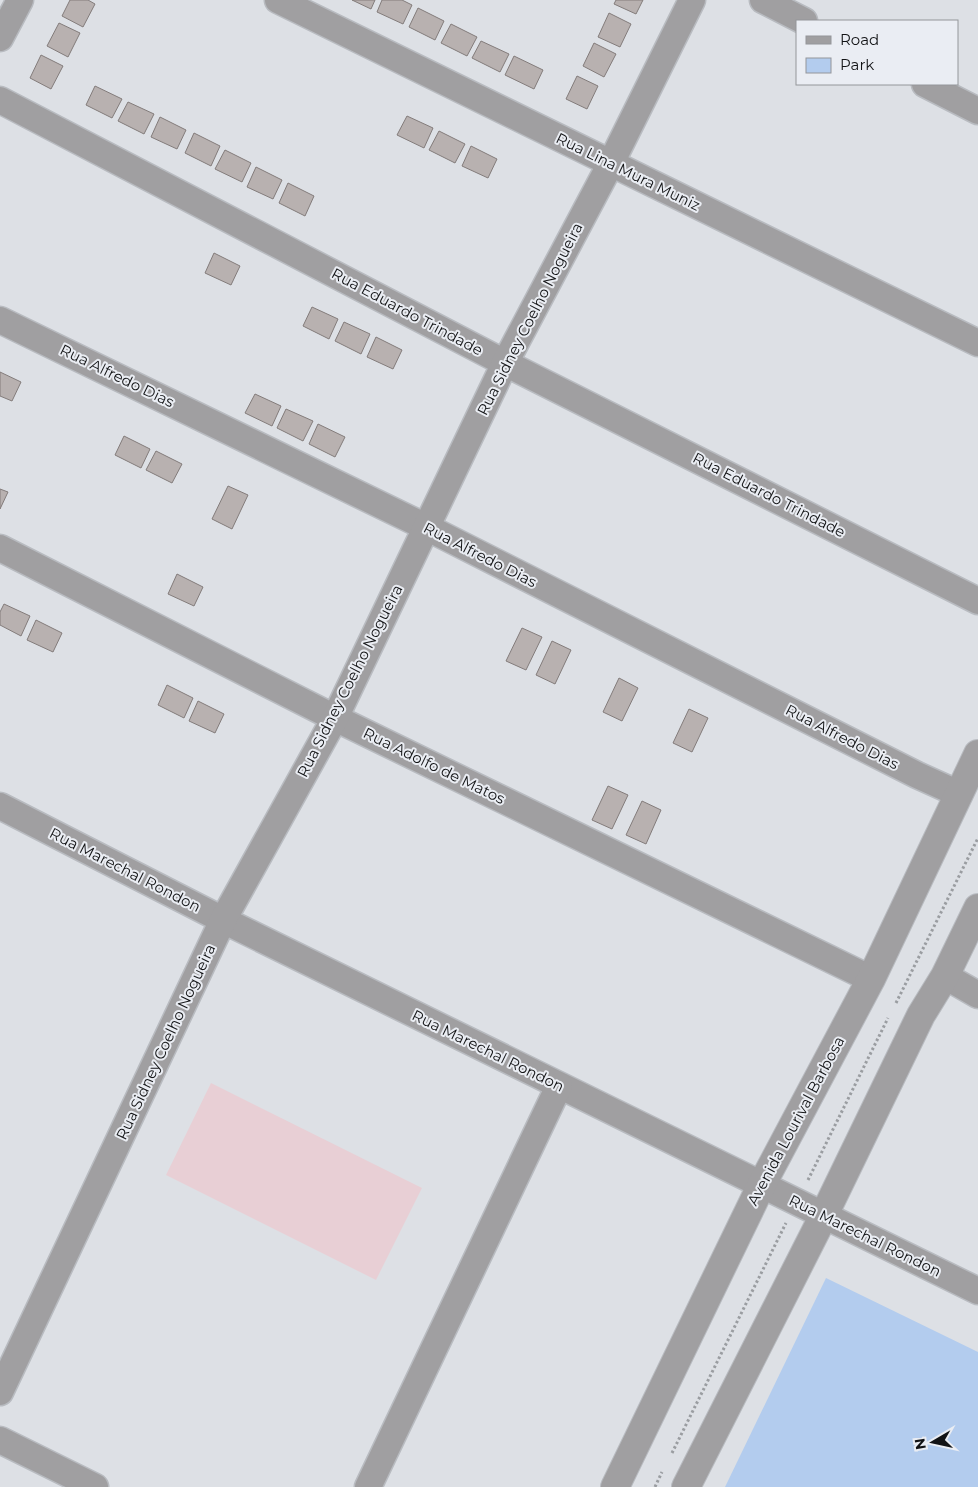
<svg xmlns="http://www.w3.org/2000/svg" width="978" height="1487" font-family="Montserrat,sans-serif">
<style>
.education{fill:#e8cfd5}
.green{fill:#b3ccee}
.building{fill:#b8b1b0;stroke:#837c7b}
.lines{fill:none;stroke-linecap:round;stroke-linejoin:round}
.minor-casing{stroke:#b8bbc0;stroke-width:29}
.tertiary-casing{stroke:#b8bbc0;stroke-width:30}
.path{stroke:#9a9da1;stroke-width:3;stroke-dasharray:2.5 2.5;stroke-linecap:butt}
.minor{stroke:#a09fa1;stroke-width:26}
.tertiary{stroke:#a09fa1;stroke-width:28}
.labels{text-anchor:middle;stroke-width:4;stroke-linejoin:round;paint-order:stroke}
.street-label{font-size:15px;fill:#121315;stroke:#eaedf3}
</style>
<rect width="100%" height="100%" fill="#dde0e5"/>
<path class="education" d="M 211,1083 L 422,1188 L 376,1280 L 166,1175 Z"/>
<path class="green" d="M 826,1278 L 978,1352 L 978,1487 L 725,1487 Z"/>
<g class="building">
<path d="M 70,0 L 88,0 L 95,4 L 83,27 L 62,16 Z"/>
<path d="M 352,0 L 375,0 L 371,9 Z"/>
<path d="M 382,0 L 402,0 L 412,5 L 403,24 L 377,12 Z"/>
<path d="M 616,0 L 643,0 L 636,14 L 614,4 Z"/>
<path d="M 418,8 L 444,21 L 435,40 L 409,27 Z"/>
<path d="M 609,13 L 631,24 L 620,47 L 598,37 Z"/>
<path d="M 59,23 L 80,33 L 68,57 L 47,46 Z"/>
<path d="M 451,24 L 477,37 L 467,56 L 441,43 Z"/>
<path d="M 481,41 L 509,54 L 500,72 L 472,58 Z"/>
<path d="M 594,43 L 616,54 L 604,77 L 583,66 Z"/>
<path d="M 41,55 L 63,66 L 51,89 L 30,78 Z"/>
<path d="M 514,56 L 543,70 L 534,89 L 505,75 Z"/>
<path d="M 577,76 L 598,86 L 587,109 L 566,99 Z"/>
<path d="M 95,86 L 122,99 L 112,118 L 86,105 Z"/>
<path d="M 128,102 L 154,114 L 144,134 L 118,121 Z"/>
<path d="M 407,116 L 433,128 L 424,148 L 397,135 Z"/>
<path d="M 160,117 L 186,130 L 177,149 L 151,137 Z"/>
<path d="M 439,131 L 465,144 L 455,163 L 429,150 Z"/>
<path d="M 194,133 L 220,146 L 211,166 L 185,153 Z"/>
<path d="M 471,146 L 497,159 L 488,178 L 462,166 Z"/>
<path d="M 225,150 L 251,163 L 242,182 L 215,169 Z"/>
<path d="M 256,167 L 282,180 L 273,199 L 247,187 Z"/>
<path d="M 288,183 L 314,196 L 305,216 L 279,203 Z"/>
<path d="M 214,253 L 240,266 L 231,285 L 205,273 Z"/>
<path d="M 312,307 L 338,319 L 329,339 L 303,326 Z"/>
<path d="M 344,322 L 370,334 L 361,354 L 335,341 Z"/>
<path d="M 376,337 L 402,350 L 393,369 L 367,357 Z"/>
<path d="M 0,372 L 21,382 L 12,401 L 0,396 Z"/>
<path d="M 255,394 L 281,406 L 272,426 L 245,413 Z"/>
<path d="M 286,409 L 313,421 L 303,441 L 277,428 Z"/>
<path d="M 318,424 L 345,437 L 335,457 L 309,444 Z"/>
<path d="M 124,436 L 150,449 L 141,468 L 115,455 Z"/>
<path d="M 156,451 L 182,464 L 172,483 L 146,470 Z"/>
<path d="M 228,486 L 248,495 L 232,529 L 212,519 Z"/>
<path d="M 0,489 L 8,492 L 0,509 Z"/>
<path d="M 177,574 L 203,587 L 194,606 L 168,594 Z"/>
<path d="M 4,604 L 30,616 L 21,636 L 0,625 L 0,612 Z"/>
<path d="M 36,620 L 62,633 L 53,652 L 27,640 Z"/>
<path d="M 522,628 L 542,637 L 526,670 L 506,661 Z"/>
<path d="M 552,641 L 571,650 L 555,684 L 536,675 Z"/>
<path d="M 619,678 L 638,688 L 622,721 L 603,712 Z"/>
<path d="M 167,685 L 193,698 L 184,718 L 158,705 Z"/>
<path d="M 198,701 L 224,714 L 215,733 L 189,721 Z"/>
<path d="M 689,709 L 708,718 L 692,752 L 673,743 Z"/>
<path d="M 608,786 L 628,795 L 612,829 L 592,820 Z"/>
<path d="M 642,801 L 661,810 L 646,844 L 626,835 Z"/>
</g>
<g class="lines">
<g class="minor-casing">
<g id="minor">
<path d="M 278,0 L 978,343"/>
<path d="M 763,0 L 804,21"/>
<path d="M 0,38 L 20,0"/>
<path d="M 925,84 L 978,111"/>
<path d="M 0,100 L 505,363 L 978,601"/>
<path d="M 0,320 L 426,527 L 917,775 L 959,794"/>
<path d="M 0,548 L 335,718 L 871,979"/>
<path d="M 0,806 L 223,920 L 978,1291"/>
<path d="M 945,976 L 978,995"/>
<path d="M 0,1392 L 223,920 L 335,718 L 505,363 L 611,163 L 692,0"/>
<path d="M 0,1440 L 95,1487"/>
<path d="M 368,1487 L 559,1086"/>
</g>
</g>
<g class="tertiary-casing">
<g id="tertiary">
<path d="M 615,1487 L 761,1186 L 871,979 L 978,754"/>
<path d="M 686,1487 L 824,1215 L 921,1015 L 945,976 L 978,908"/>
</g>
</g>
<g class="path">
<path d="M 896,1003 L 978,838"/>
<path d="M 808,1180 L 888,1018"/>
<path d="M 672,1453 L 786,1223"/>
<path d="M 655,1487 L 662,1472"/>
</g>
<use href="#minor" class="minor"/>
<use href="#tertiary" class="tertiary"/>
</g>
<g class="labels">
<g class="street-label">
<text transform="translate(628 172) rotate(26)" y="5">Rua Lina Mura Muniz</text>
<text transform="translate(407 312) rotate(28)" y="5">Rua Eduardo Trindade</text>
<text transform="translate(530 319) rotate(-63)" y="5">Rua Sidney Coelho Nogueira</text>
<text transform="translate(117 376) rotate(26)" y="5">Rua Alfredo Dias</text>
<text transform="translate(769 495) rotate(27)" y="5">Rua Eduardo Trindade</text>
<text transform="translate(480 555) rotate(27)" y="5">Rua Alfredo Dias</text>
<text transform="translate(350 681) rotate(-63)" y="5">Rua Sidney Coelho Nogueira</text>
<text transform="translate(842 737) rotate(27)" y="5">Rua Alfredo Dias</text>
<text transform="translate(434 766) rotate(26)" y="5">Rua Adolfo de Matos</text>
<text transform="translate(125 870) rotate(27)" y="5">Rua Marechal Rondon</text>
<text transform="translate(166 1042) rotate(-65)" y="5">Rua Sidney Coelho Nogueira</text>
<text transform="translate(488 1051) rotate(26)" y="5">Rua Marechal Rondon</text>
<text transform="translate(796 1121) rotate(-62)" y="5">Avenida Lourival Barbosa</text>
<text transform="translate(865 1236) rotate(26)" y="5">Rua Marechal Rondon</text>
</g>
</g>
<rect x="796" y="20" width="162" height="65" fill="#eaedf3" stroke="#94969a"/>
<rect x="806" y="36" width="25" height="8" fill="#a09fa1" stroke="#94969a"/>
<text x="840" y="45" font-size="15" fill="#121315">Road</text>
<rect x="806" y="58" width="25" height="15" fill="#b3ccee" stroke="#94969a"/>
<text x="840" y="70" font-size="15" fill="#121315">Park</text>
<g transform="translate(933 1442) rotate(261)" stroke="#eaedf3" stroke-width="4" paint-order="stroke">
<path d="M0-4L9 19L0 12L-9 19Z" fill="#121315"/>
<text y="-8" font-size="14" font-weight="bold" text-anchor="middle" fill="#121315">N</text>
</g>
</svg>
